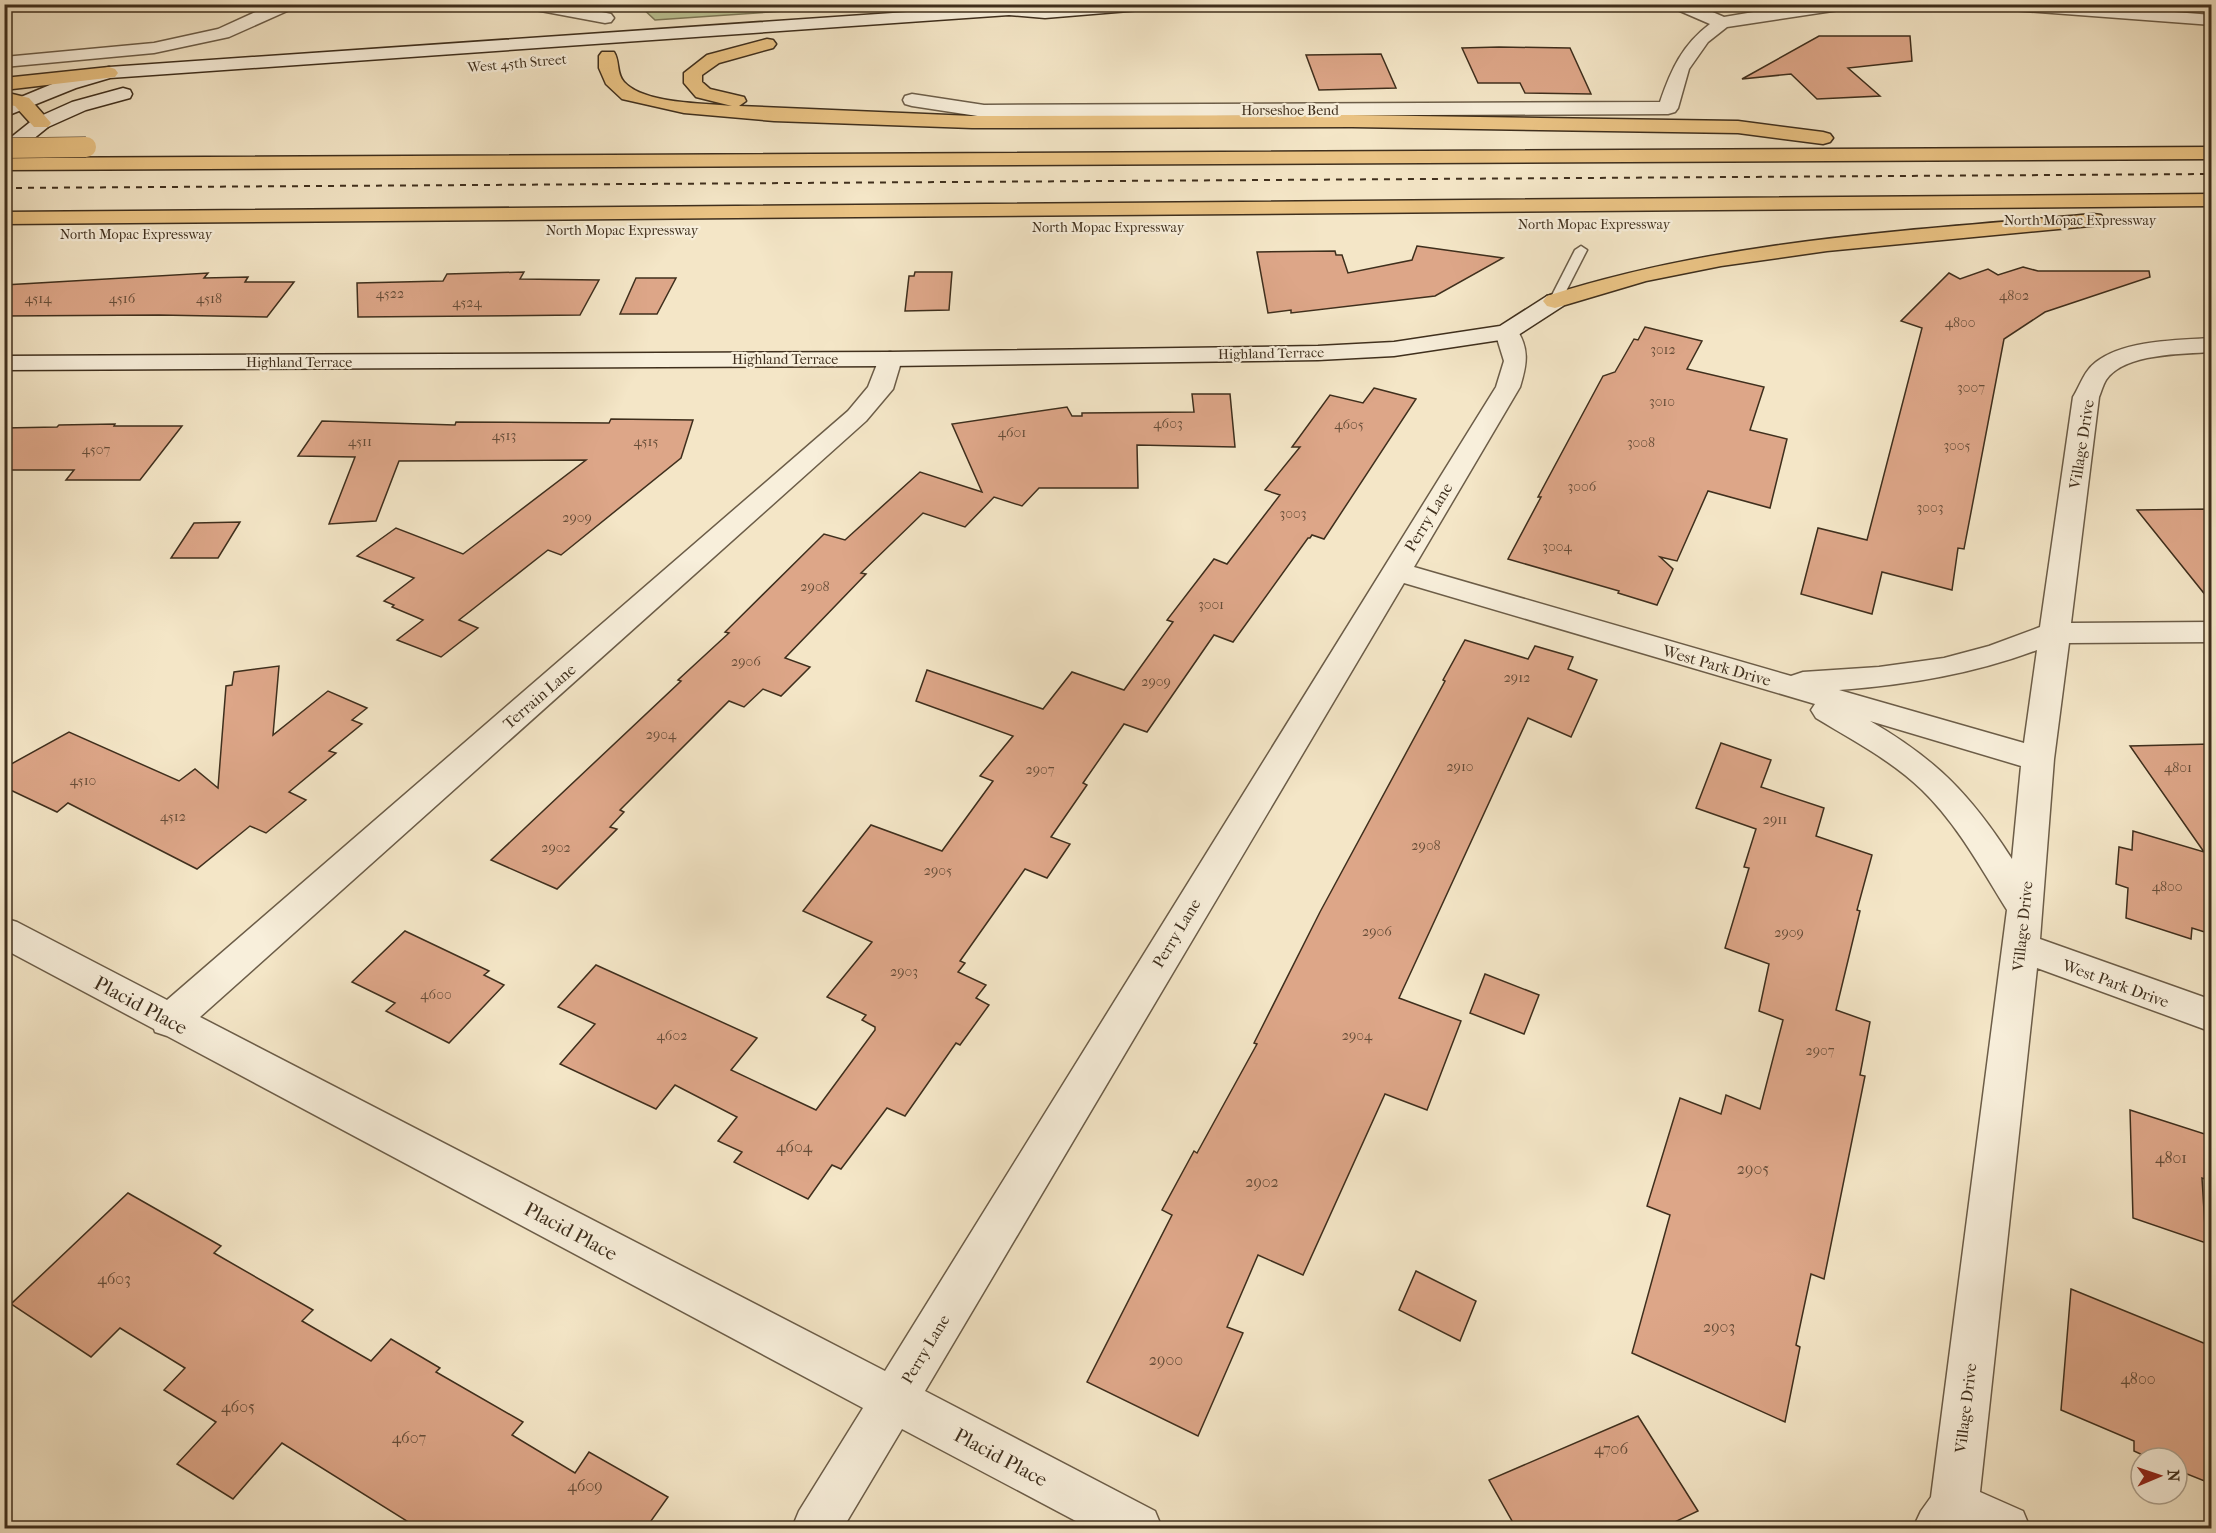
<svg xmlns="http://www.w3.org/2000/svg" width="2216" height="1533" font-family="'IM FELL French Canon',serif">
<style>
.green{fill:#bcc495;stroke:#7e7a59;stroke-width:1.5}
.building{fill:#dda688;stroke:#3f2f1d;stroke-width:1.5}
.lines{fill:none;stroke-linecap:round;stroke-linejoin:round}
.lane-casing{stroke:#6c5d48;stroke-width:3}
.street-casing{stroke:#6c5d48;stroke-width:3}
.secondary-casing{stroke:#3f2f1d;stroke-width:3}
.highway-casing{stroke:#3f2f1d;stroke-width:3}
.lane{fill:#f8efdb;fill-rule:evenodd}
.street{fill:#f8efdb;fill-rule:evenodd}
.secondary{fill:#f8efdb;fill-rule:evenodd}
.highway{fill:#eac384;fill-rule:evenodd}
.rail{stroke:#3f2f1d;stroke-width:2;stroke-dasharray:6 6;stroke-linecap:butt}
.highway-bridge-casing{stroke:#3f2f1d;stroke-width:21;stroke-linecap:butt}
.highway-bridge{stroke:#eac384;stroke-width:20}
.labels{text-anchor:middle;stroke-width:4.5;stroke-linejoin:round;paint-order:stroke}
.far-street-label{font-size:14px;fill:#3f2f1d;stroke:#f8efdb}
.number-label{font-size:14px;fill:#664d38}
.street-label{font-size:16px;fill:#3f2f1d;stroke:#f8efdb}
.near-number-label{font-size:16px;fill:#664d38}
.near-street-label{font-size:20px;fill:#3f2f1d;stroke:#f8efdb}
</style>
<rect width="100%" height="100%" fill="#f4e6c7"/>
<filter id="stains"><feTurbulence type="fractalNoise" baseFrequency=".00333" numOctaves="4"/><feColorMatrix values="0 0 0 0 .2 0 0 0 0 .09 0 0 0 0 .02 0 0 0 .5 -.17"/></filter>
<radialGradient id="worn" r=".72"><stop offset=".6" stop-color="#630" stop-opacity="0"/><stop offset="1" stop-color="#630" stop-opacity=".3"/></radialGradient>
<path class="green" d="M 639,5 L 872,5 L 655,20 Z"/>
<g class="building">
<path d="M 1819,36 L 1910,36 L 1912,61 L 1848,68 L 1880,96 L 1817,99 L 1791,74 L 1742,79 Z"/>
<path d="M 1499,47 L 1570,48 L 1591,94 L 1525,93 L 1520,83 L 1478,83 L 1462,48 Z"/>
<path d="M 1381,54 L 1396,88 L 1319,90 L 1306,55 Z"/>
<path d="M 1417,246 L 1503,258 L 1435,296 L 1291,313 L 1291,310 L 1268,313 L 1257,252 L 1335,251 L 1336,255 L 1342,255 L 1348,273 L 1412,260 Z"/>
<path d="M 2023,267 L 2038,271 L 2149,271 L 2150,277 L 2045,312 L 2004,339 L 1964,549 L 1958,548 L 1952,590 L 1882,572 L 1872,614 L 1801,594 L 1818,528 L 1867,540 L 1922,328 L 1901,321 L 1949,273 L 1960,279 L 1988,269 L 1998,275 Z"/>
<path d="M 524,272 L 520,279 L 599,280 L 580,315 L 358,317 L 357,283 L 443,281 L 447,274 Z"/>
<path d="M 915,272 L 952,272 L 949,310 L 905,311 L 909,276 L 914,276 Z"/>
<path d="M 208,273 L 204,278 L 248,277 L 245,282 L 294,282 L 267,317 L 159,315 L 4,316 L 4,285 Z"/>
<path d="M 636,278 L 676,278 L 657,314 L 620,314 Z"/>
<path d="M 1645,327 L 1702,341 L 1687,369 L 1764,387 L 1750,430 L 1787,439 L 1770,508 L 1708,491 L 1677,561 L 1660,557 L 1673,569 L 1657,605 L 1618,593 L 1619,591 L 1508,559 L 1541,497 L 1538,497 L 1603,376 L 1615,372 L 1634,339 L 1638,340 Z"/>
<path d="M 1374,388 L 1416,399 L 1324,539 L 1312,535 L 1310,538 L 1308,538 L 1233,642 L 1214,635 L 1147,732 L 1124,724 L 1083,783 L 1087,785 L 1051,837 L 1070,844 L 1047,878 L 1025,869 L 960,961 L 965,963 L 958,972 L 986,985 L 976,998 L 989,1005 L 960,1045 L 956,1043 L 905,1116 L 887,1108 L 841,1169 L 832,1165 L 808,1199 L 734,1162 L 742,1152 L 718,1141 L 737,1117 L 675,1085 L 656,1109 L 560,1064 L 595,1024 L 558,1007 L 596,965 L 757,1038 L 731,1070 L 816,1110 L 875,1030 L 875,1027 L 862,1020 L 866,1015 L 827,997 L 872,942 L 803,911 L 871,825 L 942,851 L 993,781 L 980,776 L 1013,736 L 916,701 L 927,670 L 1043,709 L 1072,672 L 1124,690 L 1173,622 L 1167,620 L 1214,559 L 1227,564 L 1280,495 L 1265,490 L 1300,447 L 1292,447 L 1330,395 L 1363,403 Z"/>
<path d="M 1192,394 L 1230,394 L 1235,447 L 1137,445 L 1138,488 L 1039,488 L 1022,506 L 994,497 L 965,527 L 923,513 L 861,573 L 866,574 L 785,658 L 810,667 L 781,696 L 763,689 L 744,707 L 729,701 L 620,810 L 624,812 L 610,827 L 617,829 L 557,889 L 491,860 L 681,681 L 678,680 L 729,633 L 725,632 L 824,534 L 845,540 L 920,472 L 982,492 L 952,424 L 1067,407 L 1072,416 L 1082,416 L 1082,413 L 1194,412 Z"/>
<path d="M 611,419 L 693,420 L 681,458 L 561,555 L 548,550 L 459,620 L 478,628 L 441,657 L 397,640 L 423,620 L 392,607 L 394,605 L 384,601 L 414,578 L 357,556 L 396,528 L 463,554 L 586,460 L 399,461 L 376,521 L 329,524 L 355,457 L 298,456 L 322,421 L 455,425 L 456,422 L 609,423 Z"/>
<path d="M 59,425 L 115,424 L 114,426 L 182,426 L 140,480 L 66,480 L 74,470 L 4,470 L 4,428 L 57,427 Z"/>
<path d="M 2211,509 L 2211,602 L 2137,510 Z"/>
<path d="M 240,522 L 218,558 L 171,558 L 194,523 Z"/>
<path d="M 1465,640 L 1528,659 L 1535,646 L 1573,657 L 1568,669 L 1597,680 L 1571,737 L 1528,718 L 1399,998 L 1461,1021 L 1427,1110 L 1385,1094 L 1303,1275 L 1258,1255 L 1227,1327 L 1243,1333 L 1198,1436 L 1087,1382 L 1172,1215 L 1162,1210 L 1194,1151 L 1197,1153 L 1257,1044 L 1254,1043 L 1320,912 L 1445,681 L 1443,680 Z"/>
<path d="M 279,666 L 273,735 L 328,691 L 367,708 L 352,720 L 362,724 L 329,751 L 336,753 L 289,792 L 306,800 L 266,833 L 250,826 L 197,869 L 68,803 L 57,812 L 4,787 L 4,768 L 69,732 L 179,781 L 195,769 L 218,788 L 226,686 L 232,685 L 234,672 Z"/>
<path d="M 1721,743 L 1771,760 L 1761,787 L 1824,808 L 1816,836 L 1872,855 L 1857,910 L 1860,911 L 1836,1010 L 1870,1022 L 1860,1075 L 1865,1076 L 1824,1279 L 1811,1274 L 1796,1345 L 1800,1347 L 1785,1422 L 1632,1353 L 1670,1215 L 1647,1206 L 1680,1098 L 1721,1114 L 1726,1095 L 1760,1109 L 1783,1020 L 1759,1011 L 1769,964 L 1725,948 L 1749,868 L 1744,867 L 1756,829 L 1696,808 Z"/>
<path d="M 2211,744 L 2211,934 L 2192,928 L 2191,939 L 2126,918 L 2128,888 L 2116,884 L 2119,847 L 2132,850 L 2133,831 L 2204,852 L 2130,746 Z"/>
<path d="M 405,931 L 489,971 L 484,975 L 504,985 L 449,1043 L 386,1011 L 395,1003 L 352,982 Z"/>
<path d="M 1485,974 L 1539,995 L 1524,1034 L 1470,1013 Z"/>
<path d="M 2130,1110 L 2211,1136 L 2211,1181 L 2202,1178 L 2206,1243 L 2133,1218 Z"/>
<path d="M 128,1193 L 221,1246 L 214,1253 L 313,1310 L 302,1321 L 371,1361 L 391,1339 L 440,1368 L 436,1372 L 523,1422 L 512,1435 L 575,1473 L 589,1452 L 668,1497 L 646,1528 L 418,1528 L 282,1443 L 233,1499 L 177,1464 L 216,1422 L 164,1390 L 185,1368 L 120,1328 L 91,1357 L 11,1304 Z"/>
<path d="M 1416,1271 L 1476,1301 L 1460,1341 L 1399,1310 Z"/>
<path d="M 2071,1289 L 2211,1346 L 2211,1473 L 2208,1472 L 2207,1482 L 2177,1470 L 2177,1458 L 2149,1458 L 2134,1451 L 2134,1441 L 2061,1410 Z"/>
<path d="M 1638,1416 L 1698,1511 L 1662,1528 L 1516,1528 L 1489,1480 Z"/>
</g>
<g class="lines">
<g class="lane-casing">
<path id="lane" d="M 1581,246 L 1587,250 L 1561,301 L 1555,305 L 1551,304 L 1549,301 L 1575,250 Z"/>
</g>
<g class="street-casing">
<g id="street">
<path d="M 273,4 L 296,4 L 294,8 L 229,37 L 154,53 L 4,67 L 4,57 L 154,43 L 218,29 Z"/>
<path d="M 522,4 L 564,4 L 611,14 L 614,18 L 611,22 L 605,23 L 530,9 Z"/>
<path d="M 1671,4 L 1694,4 L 1724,17 L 1801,4 L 1854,4 L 1846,9 L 1727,27 L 1708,42 L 1689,69 L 1678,108 L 1675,112 L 1668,114 L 984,117 L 912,106 L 905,104 L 903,100 L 905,96 L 912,94 L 984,105 L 1660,102 C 1671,70 1682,45 1710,24 L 1673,8 Z"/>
<path d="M 1991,4 L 2074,4 L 2212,15 L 2212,25 L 1999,9 Z"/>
<path d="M 1507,325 L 1515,327 C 1530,348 1527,364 1520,387 L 1414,567 L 1791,676 L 1803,672 L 1879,667 L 1944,658 L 1989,646 L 2040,627 L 2073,397 C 2081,384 2084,371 2096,362 C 2124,340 2178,340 2212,338 L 2212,352 C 2183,354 2124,353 2106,380 C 2103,385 2101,392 2099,397 L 2071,623 L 2212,622 L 2212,642 L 2069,643 L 2054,759 L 2040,939 L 2212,1000 L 2212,1032 L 2037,968 L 1980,1492 L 2023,1511 L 2030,1528 L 1913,1528 L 1921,1511 L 1931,1497 L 2007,910 C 1981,868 1957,824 1922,790 C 1891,760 1852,740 1816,718 L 1811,710 L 1815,704 L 1404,583 L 925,1391 L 1155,1511 L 1162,1528 L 1089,1528 L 902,1429 L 843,1528 L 792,1528 L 799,1511 L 863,1408 L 167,1036 L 155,1032 L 154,1029 L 4,949 L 4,918 L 17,922 L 167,1000 L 848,411 L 868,387 L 881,354 L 890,352 L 899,354 L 902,359 L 893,389 L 866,421 L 200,1017 L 885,1371 L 1496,387 L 1504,361 L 1495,332 L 1499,327 ZM 2037,650 L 2024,743 L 1839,690 C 1908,685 1973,674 2037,650 ZM 1870,721 L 2021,766 L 2012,859 C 1971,795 1936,759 1870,721 Z"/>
</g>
</g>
<g class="secondary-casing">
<g id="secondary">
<path d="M 1086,4 L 1161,4 L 1153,9 L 1045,18 L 1009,15 L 110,78 L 76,88 L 4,117 L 4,104 L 62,80 L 109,67 L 1009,5 L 1045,8 Z"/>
<path d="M 1464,4 L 1530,4 C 1523,12 1471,12 1464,4 Z"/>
<path d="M 123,88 L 130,90 L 132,94 L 130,98 L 86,110 L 48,127 L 11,157 L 4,159 L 4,143 L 34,119 L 72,102 Z"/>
<path d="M 1555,294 L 1563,296 L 1567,301 L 1563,306 L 1515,337 L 1507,339 L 1394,356 L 1318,360 L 890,366 L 4,370 L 4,356 L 890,352 L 1318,346 L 1394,342 L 1500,326 L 1547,296 Z"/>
</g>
</g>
<g class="highway-casing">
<g id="highway">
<path d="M 767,39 L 773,40 L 776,44 L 773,48 L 719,63 L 702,75 L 702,82 L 710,89 L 744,97 L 746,101 L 739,106 L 972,116 L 1352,115 L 1738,121 L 1823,132 L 1830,134 L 1833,138 L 1830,142 L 1823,144 L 1738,133 L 1352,127 L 972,128 L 774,121 L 684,113 L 622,99 L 606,84 L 599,68 L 599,56 L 602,52 L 614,52 C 620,61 616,73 624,82 C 644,104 704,103 732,106 L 696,97 L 684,83 L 684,73 L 707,55 Z"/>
<path d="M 109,67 L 115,69 L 118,73 L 115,77 L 4,90 L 4,78 Z"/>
<path d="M 4,92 L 29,98 L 51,123 L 48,127 L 34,127 L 15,106 L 4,104 Z"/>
<path d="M 2212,147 L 2212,159 L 4,170 L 4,158 Z"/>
<path d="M 2212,194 L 2212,206 L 4,224 L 4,212 Z"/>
<path d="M 2093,214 L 2101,215 L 2104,220 L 2101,225 L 1827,251 L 1721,266 L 1646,281 L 1555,308 L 1547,306 L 1543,301 L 1547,296 C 1725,239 1908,231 2093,214 Z"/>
</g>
</g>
<use href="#lane" class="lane"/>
<use href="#street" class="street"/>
<use href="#secondary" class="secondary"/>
<use href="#highway" class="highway"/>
<path class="rail" d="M 4,188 L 2212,174"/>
<g class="highway-bridge-casing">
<path id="highway-bridge" d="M 4,148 L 86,147"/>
</g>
<use href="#highway-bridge" class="highway-bridge"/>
</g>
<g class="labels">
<g class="far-street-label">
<text transform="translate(517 63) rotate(-5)" y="5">West 45th Street</text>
<text x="1290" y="115">Horseshoe Bend</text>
<text x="2080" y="225">North Mopac Expressway</text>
<text x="1594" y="229">North Mopac Expressway</text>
<text x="1108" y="232">North Mopac Expressway</text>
<text x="622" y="235">North Mopac Expressway</text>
<text x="136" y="239">North Mopac Expressway</text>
<text transform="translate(1271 353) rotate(-1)" y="5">Highland Terrace</text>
<text x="785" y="364">Highland Terrace</text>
<text x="299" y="367">Highland Terrace</text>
</g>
<g class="number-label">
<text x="390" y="298">4522</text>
<text x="2014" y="300">4802</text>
<text x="38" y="303">4514</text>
<text x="122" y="303">4516</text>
<text x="209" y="303">4518</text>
<text x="467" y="307">4524</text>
<text x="1960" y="327">4800</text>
<text x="1663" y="354">3012</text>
<text x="1971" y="392">3007</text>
<text x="1662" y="406">3010</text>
<text x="1168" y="428">4603</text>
<text x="1349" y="429">4605</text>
<text x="1012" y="437">4601</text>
<text x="504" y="440">4513</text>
<text x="360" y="446">4511</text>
<text x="646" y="446">4515</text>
<text x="1641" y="447">3008</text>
<text x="1957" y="450">3005</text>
<text x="96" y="454">4507</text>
<text x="1582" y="491">3006</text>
<text x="1930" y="512">3003</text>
<text x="1293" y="518">3003</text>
<text x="577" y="522">2909</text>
<text x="1557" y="551">3004</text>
<text x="815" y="591">2908</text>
<text x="1211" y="609">3001</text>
<text x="746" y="666">2906</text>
<text x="1517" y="682">2912</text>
<text x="1156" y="686">2909</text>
<text x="661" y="739">2904</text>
<text x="1460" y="771">2910</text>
<text x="2178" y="772">4801</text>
<text x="1040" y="774">2907</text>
<text x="83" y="785">4510</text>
<text x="173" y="821">4512</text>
<text x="1775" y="824">2911</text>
<text x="1426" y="850">2908</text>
<text x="556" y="852">2902</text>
<text x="938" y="875">2905</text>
<text x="2167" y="891">4800</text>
<text x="1377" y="936">2906</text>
<text x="1789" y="937">2909</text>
<text x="904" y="976">2903</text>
<text x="436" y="999">4600</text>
<text x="672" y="1040">4602</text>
<text x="1357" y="1040">2904</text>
<text x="1820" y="1055">2907</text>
</g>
<g class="street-label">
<text transform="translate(2081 444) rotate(-81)" y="6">Village Drive</text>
<text transform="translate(1428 517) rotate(-59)" y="6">Perry Lane</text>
<text transform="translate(1717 665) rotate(16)" y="6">West Park Drive</text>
<text transform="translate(539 696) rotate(-41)" y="6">Terrain Lane</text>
<text transform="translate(2022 926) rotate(-84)" y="6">Village Drive</text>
<text transform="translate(1176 933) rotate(-59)" y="6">Perry Lane</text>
<text transform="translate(2116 983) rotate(20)" y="6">West Park Drive</text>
<text transform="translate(925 1349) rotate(-59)" y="6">Perry Lane</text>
<text transform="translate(1965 1408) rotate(-83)" y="6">Village Drive</text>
</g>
<g class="near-number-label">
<text x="794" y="1152">4604</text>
<text x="2171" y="1163">4801</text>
<text x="1753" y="1174">2905</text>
<text x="1262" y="1187">2902</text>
<text x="114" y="1284">4603</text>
<text x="1719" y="1332">2903</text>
<text x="1166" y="1365">2900</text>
<text x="2138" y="1384">4800</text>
<text x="238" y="1412">4605</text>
<text x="409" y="1443">4607</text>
<text x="1611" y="1454">4706</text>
<text x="585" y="1491">4609</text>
</g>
<g class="near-street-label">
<text transform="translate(141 1005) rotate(28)" y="7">Placid Place</text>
<text transform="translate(571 1231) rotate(28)" y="7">Placid Place</text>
<text transform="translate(1001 1457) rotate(28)" y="7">Placid Place</text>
</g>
</g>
<rect width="2216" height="1533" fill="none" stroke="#f4e6c7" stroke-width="24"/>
<rect x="6" y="6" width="2204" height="1521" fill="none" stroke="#3f2f1d" stroke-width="3"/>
<rect x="12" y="12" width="2192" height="1509" fill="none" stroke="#3f2f1d" stroke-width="1.5"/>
<g transform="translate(2159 1476) rotate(88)"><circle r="28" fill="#f8efdb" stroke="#aea28f" stroke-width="1.5"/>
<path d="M0-4.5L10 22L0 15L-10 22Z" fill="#8f2418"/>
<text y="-9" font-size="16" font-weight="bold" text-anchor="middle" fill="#3f2f1d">N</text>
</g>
<rect width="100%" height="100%" filter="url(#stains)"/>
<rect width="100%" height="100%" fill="url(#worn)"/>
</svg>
